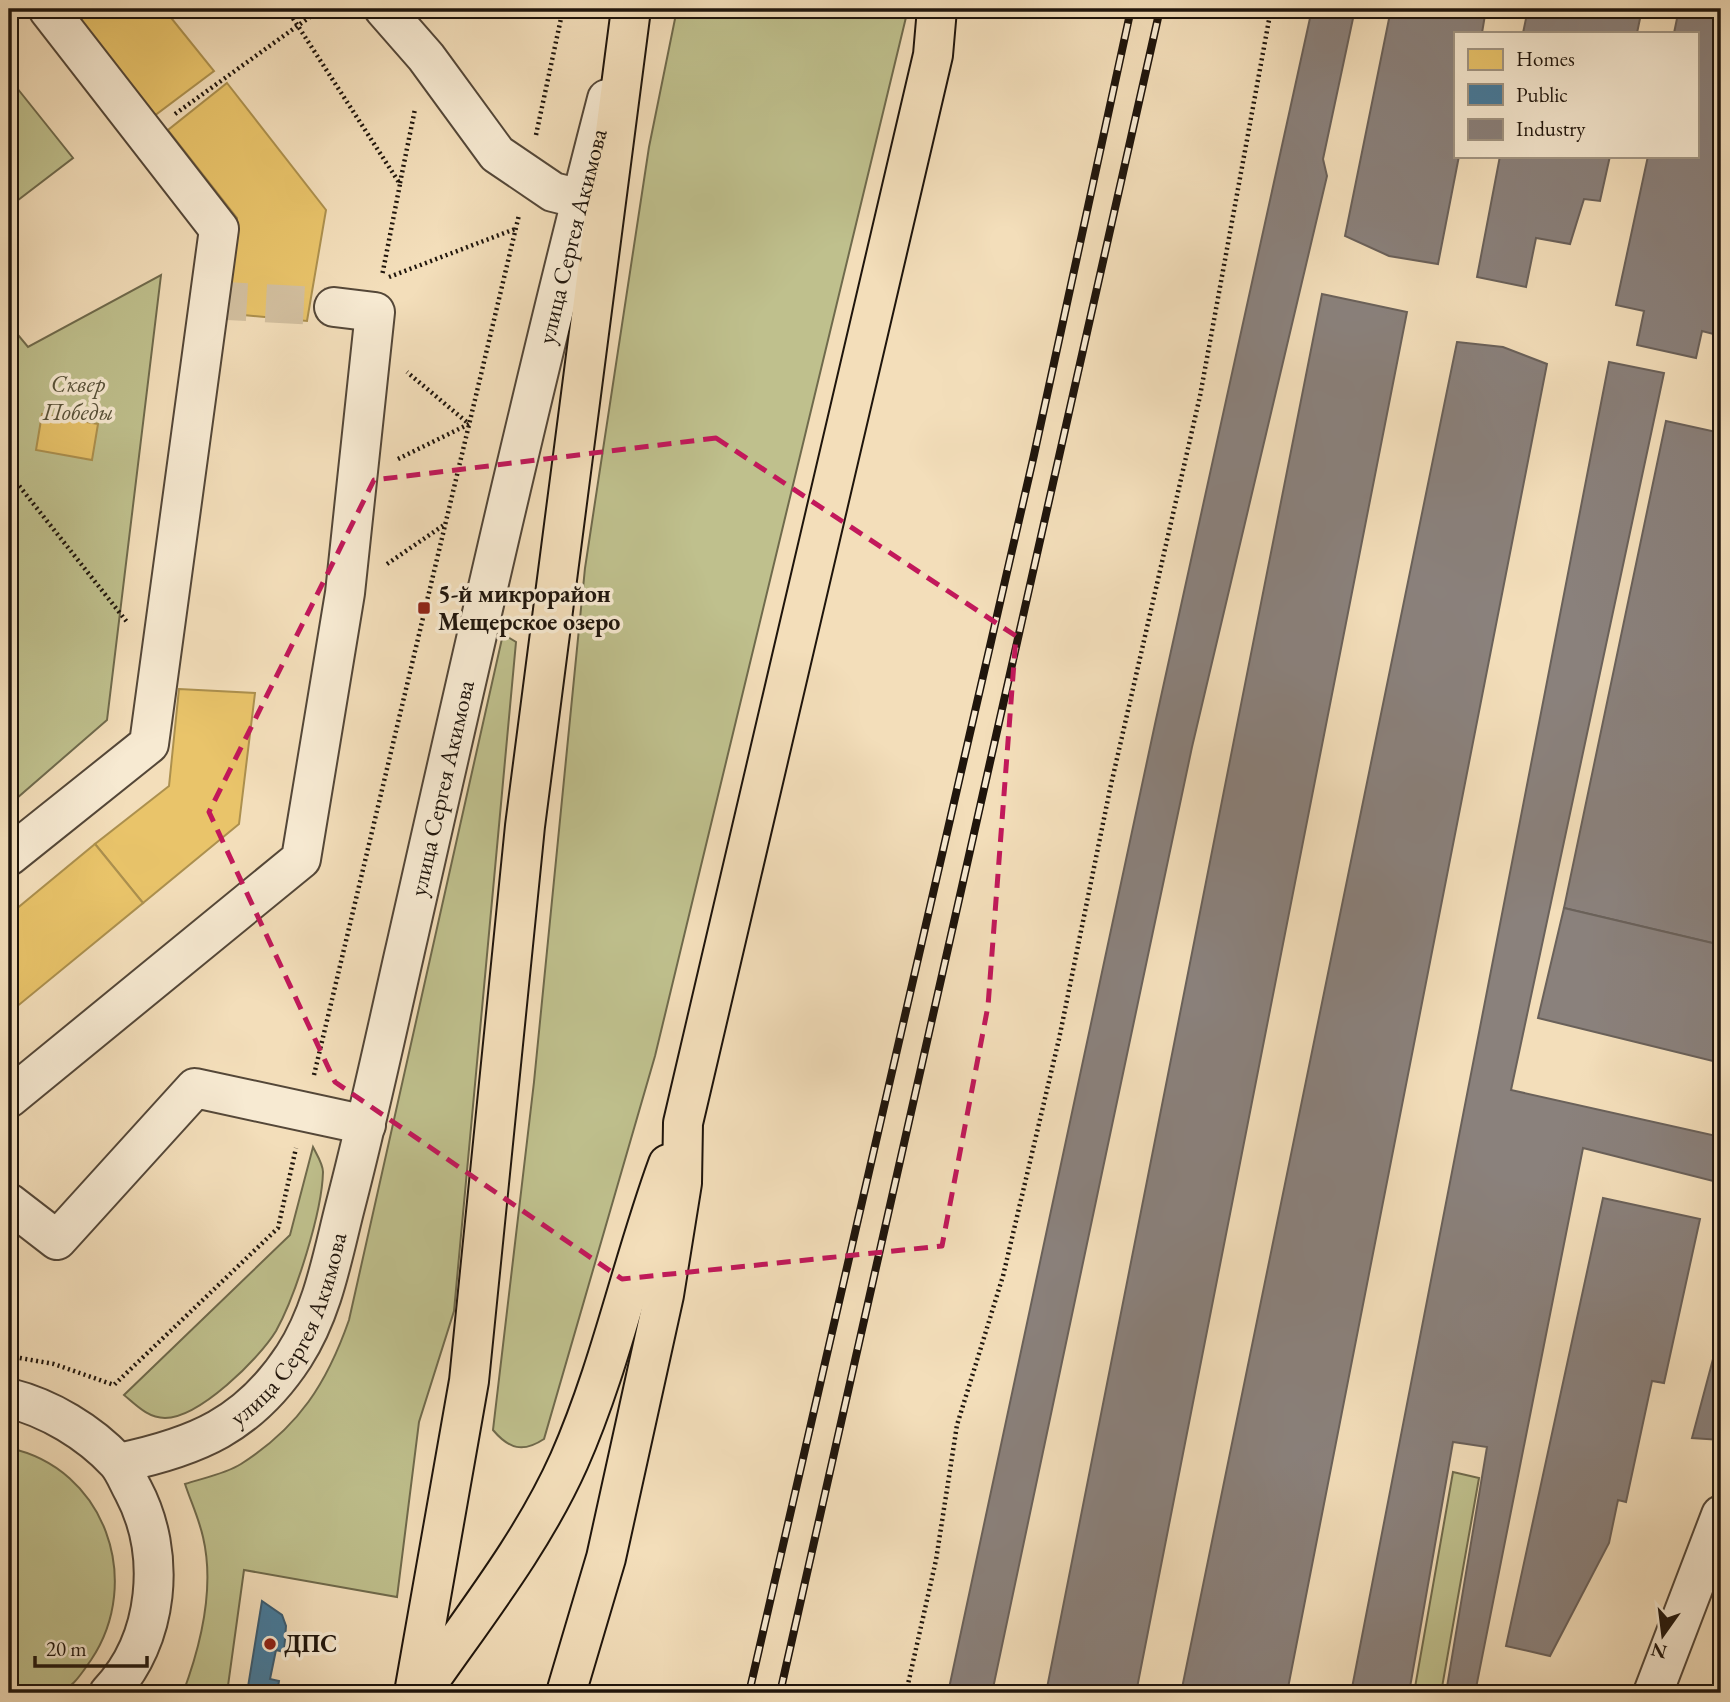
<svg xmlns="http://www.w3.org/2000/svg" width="1730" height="1702" font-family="'EB Garamond',serif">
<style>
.green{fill:#bfc08d;stroke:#6f6a4c;stroke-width:2}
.homes{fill:#e9c46a;stroke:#ac904e;stroke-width:2}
.public{fill:#457b9d;stroke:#3a5c72;stroke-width:2}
.industry{fill:#8a817c;stroke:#6a615a;stroke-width:2}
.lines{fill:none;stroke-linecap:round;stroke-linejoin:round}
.minor-tunnel{stroke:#d3c0a0;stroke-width:38;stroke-dasharray:38 19;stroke-linecap:butt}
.minor-casing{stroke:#544738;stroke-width:42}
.major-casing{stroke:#1f150c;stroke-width:42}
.path{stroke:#1f150c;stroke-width:4.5;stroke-dasharray:2 3.5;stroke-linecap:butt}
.minor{stroke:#f7ead2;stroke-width:38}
.major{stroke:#f3deba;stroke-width:38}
.rail-casing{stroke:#1f150c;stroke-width:8}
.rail{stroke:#f7ead2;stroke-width:5;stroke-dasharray:16;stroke-linecap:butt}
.marked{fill:none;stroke:#c2185b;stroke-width:5;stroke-dasharray:14 9;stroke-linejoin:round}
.poi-dot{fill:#8f2418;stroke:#f7ead2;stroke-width:2.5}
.labels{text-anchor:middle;stroke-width:7;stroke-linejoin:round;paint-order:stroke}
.street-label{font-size:24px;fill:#1f150c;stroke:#f7ead2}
.park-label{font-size:24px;font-style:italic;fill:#575139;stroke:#f7ead2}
.poi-label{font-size:24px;font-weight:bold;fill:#1f150c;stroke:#f7ead2;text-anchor:start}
</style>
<rect width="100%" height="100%" fill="#f3deba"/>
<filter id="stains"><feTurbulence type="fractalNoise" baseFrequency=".00286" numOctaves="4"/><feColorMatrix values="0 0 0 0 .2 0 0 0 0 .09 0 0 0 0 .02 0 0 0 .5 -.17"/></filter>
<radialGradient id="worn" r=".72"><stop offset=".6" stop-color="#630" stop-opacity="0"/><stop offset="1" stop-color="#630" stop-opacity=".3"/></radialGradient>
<g class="green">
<path d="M 677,9 L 908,9 L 655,1056 L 544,1439 C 523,1453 509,1449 493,1430 L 534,1082 L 585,568 L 649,147 Z"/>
<path d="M 9,78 L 73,158 L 9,207 Z"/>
<path d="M 161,275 L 107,720 L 9,805 L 9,324 L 28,347 Z"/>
<path d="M 503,634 L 516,642 L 454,1311 L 419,1422 L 397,1597 L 244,1570 L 227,1693 L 183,1693 C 201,1645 215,1588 203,1537 C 199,1519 191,1502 185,1484 C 203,1478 225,1474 241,1464 C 299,1427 327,1383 349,1320 Z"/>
<path d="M 313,1147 C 317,1155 323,1164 323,1172 C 322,1212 296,1295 276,1331 C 259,1359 199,1418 165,1418 C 148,1418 136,1405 124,1395 L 290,1235 Z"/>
<path d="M 9,1448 C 105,1468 144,1581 91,1660 C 83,1671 72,1690 57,1693 C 43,1697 23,1693 9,1693 Z"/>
<path d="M 1453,1472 L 1479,1478 L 1441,1693 L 1414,1693 Z"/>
</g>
<g class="homes">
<path d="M 68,9 L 164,9 L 214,71 L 154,116 Z"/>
<path d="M 227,83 L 326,210 L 307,321 L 223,313 L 237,218 L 168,130 Z"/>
<path d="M 42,414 L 98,424 L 92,460 L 36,450 Z"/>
<path d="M 179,689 L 255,693 L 239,824 L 143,903 L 95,844 L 169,786 Z"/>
<path d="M 95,844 L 143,903 L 9,1013 L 9,915 Z"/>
</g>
<path class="public" d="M 262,1601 L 282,1615 L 286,1626 L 284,1652 L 276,1650 L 270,1679 L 279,1681 L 277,1693 L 247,1693 Z"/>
<g class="industry">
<path d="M 1312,9 L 1355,9 L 1323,159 L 1327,176 L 1192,747 L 992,1693 L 948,1693 L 1155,724 Z"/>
<path d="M 1391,9 L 1486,9 L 1482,33 L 1455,33 L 1455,156 L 1459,156 L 1438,264 L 1389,256 L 1345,236 Z"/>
<path d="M 1528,9 L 1642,9 L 1637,33 L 1523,33 Z"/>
<path d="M 1679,9 L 1721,9 L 1721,336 L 1702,331 L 1696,358 L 1637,345 L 1644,311 L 1616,305 L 1648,156 L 1697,156 L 1697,33 L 1674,33 Z"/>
<path d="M 1500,156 L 1610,156 L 1600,201 L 1584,199 L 1570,244 L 1536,238 L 1526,287 L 1477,277 Z"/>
<path d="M 1322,294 L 1407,312 L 1136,1693 L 1046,1693 Z"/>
<path d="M 1457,342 L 1503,347 L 1547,364 L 1287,1693 L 1181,1693 Z"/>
<path d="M 1609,362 L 1664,373 L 1511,1090 L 1721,1137 L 1721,1183 L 1583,1148 L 1475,1693 L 1446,1693 L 1487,1447 L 1453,1442 L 1409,1693 L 1351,1693 Z"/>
<path d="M 1666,421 L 1721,433 L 1721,945 L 1564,908 Z"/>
<path d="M 1564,908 L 1721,945 L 1721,1063 L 1538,1018 Z"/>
<path d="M 1603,1198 L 1700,1219 L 1664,1383 L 1652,1381 L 1626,1502 L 1618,1500 L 1609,1543 L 1550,1656 L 1506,1646 Z"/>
<path d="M 1721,1329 L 1721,1440 L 1692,1438 Z"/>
</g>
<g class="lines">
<path class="minor-tunnel" d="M 209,300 L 334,307"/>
<g class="minor-casing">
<g id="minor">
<path d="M 384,9 L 426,57 L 497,154 L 553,192 L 581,199"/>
<path d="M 9,856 L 149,744 L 219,229 L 48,9"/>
<path d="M 9,1098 L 301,859 L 345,593 L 375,312 L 334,307"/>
<path d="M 9,1203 L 57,1240 L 195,1088 L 366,1125"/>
<path d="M 9,1398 C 49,1408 89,1432 117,1462 C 124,1470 128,1481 133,1490 C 167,1554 159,1640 109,1693"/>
<path id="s1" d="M 119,1463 C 196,1447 249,1425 294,1356 C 323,1311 332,1258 345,1207 C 367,1123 385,1039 404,955 C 469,669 533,383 607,99"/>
<path d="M 1653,1693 L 1721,1515"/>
</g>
</g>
<g class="major-casing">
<g id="major">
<path d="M 414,1693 L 469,1381 L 525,826 L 631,9"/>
<path d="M 421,1693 C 472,1619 532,1544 569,1461 C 611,1366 632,1262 668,1164"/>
<path d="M 566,1693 L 606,1558 L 664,1295 L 682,1183 L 683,1123 L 933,55 L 937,9"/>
</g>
</g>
<g class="path">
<path d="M 287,9 L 400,184 L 382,276"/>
<path d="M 175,114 L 321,9"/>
<path d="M 536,135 L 563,9"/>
<path d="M 400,183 L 415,109"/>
<path d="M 389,277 L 515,229"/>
<path d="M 398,459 L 469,424 L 407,372"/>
<path d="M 9,473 L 127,622"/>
<path d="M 387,564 L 444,525"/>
<path d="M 314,1075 L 519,215"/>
<path d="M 9,1356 L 54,1364 L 114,1385 L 278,1228 L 296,1148"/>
<path d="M 906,1693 L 936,1560 L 957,1425 L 1003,1276 L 1059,1039 L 1110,789 L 1200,396 L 1271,9"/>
</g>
<use href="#minor" class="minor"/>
<use href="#major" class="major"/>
<g class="rail-casing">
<g id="rail">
<path d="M 749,1693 L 1034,455 L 1131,9"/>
<path d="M 780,1693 L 1160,9"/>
</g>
</g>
<use href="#rail" class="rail"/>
</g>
<path class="marked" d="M 716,438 L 1016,636 L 988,1006 L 942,1246 L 622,1279 L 335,1082 L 209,812 L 374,480 Z"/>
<g class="poi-dot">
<rect x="417" y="601" width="14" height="14" rx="3.5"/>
<circle cx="270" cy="1644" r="7"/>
</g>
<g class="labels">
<g class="street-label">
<text dy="8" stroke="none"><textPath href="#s1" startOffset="1367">улица Сергея Акимова</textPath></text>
<text dy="8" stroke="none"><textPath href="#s1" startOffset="800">улица Сергея Акимова</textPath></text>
<text dy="8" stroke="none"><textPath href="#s1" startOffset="233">улица Сергея Акимова</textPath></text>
</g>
<g class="park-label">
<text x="78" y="392">Сквер<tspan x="78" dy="28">Победы</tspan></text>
</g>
<g class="poi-label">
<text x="438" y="602">5-й микрорайон<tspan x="438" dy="28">Мещерское озеро</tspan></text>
<text x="284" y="1652">ДПС</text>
</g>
</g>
<rect width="1730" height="1702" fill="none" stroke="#f3deba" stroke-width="35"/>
<rect x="10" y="10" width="1709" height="1681" fill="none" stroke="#1f150c" stroke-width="3.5"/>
<rect x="18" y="18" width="1695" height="1667" fill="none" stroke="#1f150c" stroke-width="2"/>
<rect x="1454" y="32" width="245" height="126" fill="#f7ead2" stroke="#a19583" stroke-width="2"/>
<rect x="1468" y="49" width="35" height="21" fill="#e9c46a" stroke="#a19583" stroke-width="2"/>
<text x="1516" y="66" font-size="21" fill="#1f150c">Homes</text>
<rect x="1468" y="84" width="35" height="21" fill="#457b9d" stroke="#a19583" stroke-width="2"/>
<text x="1516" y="102" font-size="21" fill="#1f150c">Public</text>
<rect x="1468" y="119" width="35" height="21" fill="#8a817c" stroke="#a19583" stroke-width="2"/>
<text x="1516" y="136" font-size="21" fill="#1f150c">Industry</text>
<g transform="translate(1663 1635) rotate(194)" stroke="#f7ead2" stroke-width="5" paint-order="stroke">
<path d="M0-5L12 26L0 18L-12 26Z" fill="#1f150c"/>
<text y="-10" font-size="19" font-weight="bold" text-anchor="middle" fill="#1f150c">N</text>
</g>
<path d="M35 1656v10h112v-10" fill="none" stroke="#1f150c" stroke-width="3.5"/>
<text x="46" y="1656" font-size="21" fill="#1f150c" stroke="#f7ead2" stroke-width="5" paint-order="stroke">20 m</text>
<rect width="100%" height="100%" filter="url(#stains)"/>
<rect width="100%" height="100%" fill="url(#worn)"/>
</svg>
